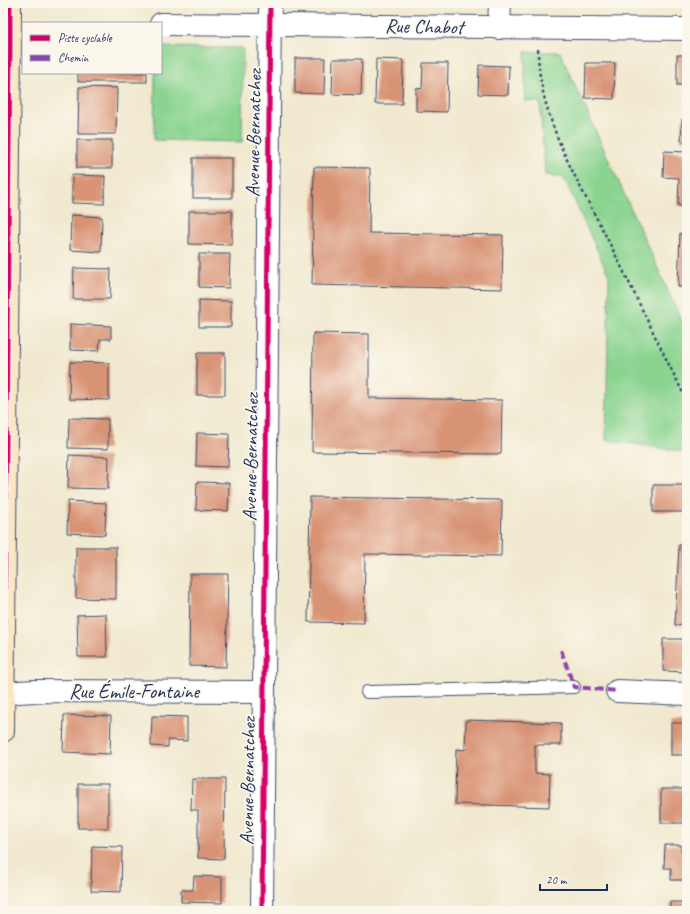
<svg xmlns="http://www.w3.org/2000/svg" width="690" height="914" font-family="Caveat,sans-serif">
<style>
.green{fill:#8ad490;stroke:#528277}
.building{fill:#d89374}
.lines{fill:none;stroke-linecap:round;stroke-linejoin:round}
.service-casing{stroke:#3b4b6f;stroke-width:14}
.minor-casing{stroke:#3b4b6f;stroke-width:24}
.tertiary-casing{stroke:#3b4b6f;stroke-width:24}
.secondary-casing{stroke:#3b4b6f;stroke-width:24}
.path{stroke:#3b4b6f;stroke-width:2.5;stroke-dasharray:3 3;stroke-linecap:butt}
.service{stroke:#fff;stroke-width:12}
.minor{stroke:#fff;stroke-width:22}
.tertiary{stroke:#fff;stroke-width:22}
.secondary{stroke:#fae7c3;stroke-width:22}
.quiet{stroke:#8e44ad;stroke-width:4;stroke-dasharray:8 4;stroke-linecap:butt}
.cycleway-casing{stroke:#fbf7ec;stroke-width:8}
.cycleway{stroke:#d6006c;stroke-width:5}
.labels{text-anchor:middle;stroke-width:3.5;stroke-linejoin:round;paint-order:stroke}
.street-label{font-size:20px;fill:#1b2f5e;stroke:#fbf7ec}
</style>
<rect width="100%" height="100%" fill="#fbf7ec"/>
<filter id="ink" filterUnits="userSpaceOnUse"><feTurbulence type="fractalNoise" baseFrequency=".025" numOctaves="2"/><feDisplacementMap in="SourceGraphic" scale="8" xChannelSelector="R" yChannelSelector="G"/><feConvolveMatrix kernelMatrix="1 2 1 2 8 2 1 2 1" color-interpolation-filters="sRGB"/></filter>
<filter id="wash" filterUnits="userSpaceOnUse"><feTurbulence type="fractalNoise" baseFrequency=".012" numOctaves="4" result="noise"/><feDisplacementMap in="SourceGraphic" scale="16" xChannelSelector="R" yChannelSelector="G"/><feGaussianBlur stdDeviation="0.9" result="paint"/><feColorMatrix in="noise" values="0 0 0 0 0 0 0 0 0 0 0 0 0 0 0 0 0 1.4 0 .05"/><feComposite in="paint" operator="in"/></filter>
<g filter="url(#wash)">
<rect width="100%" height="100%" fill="#f1e9cf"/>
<g class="green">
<path d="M 161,47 L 243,48 L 242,142 L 154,140 L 155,73 L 161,73 Z"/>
<path d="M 525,52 L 560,52 L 687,333 L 687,452 L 606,440 L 609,276 L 564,178 L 545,175 L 540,102 L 525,101 Z"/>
</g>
<g id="blocks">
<g class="building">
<rect x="677" y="55" width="10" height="30"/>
<path d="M 295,58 L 325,58 L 324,94 L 295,93 Z"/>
<path d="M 333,59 L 362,59 L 361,95 L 332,94 Z"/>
<path d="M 376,59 L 403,60 L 402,104 L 375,104 Z"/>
<path d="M 423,63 L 448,63 L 447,112 L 416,111 L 416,88 L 422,89 Z"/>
<path d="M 586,63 L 615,63 L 614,99 L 585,98 Z"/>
<path d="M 479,65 L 509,66 L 508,95 L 478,94 Z"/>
<rect x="78" y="73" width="69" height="9"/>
<path d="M 79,87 L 117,88 L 116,134 L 78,134 Z"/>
<path d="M 682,119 L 687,120 L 687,141 L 681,141 Z"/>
<rect x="77" y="140" width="35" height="28"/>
<path d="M 664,151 L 687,152 L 687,206 L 678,206 L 679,178 L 663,177 Z"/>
<rect x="193" y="158" width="39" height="40"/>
<path d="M 314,167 L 370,168 L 369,233 L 503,235 L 502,289 L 312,285 Z"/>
<path d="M 72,175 L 105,176 L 104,204 L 72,203 Z"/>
<path d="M 189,211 L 232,211 L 232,245 L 189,244 Z"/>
<path d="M 71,215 L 102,217 L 101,252 L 70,250 Z"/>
<path d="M 680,233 L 687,233 L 687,287 L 678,287 Z"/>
<path d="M 199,254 L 230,254 L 229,288 L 199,287 Z"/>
<path d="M 74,268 L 111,269 L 110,299 L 73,299 Z"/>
<path d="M 199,300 L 231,301 L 231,327 L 199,327 Z"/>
<path d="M 70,324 L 111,326 L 111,339 L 100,339 L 99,351 L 70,350 Z"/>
<path d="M 313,333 L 369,334 L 369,398 L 502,400 L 501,454 L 312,452 Z"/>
<rect x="197" y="353" width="28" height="42"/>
<path d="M 70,362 L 109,363 L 109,400 L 69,399 Z"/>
<path d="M 69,418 L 108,419 L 108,449 L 68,448 Z"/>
<path d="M 197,433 L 229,434 L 228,467 L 196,466 Z"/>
<path d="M 69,455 L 109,457 L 108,489 L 68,488 Z"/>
<path d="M 197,482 L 229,483 L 228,511 L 196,510 Z"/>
<rect x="653" y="485" width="31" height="27"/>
<path d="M 310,497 L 502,500 L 501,556 L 365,554 L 364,623 L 308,622 Z"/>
<path d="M 68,501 L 106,503 L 105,535 L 67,533 Z"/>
<path d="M 679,545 L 687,545 L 687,626 L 675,625 Z"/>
<path d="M 76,547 L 116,547 L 116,599 L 76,598 Z"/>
<path d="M 190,574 L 228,574 L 226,667 L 189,666 Z"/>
<path d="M 106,614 L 107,657 L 78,657 L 77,615 Z"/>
<path d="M 663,639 L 687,639 L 687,672 L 663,671 Z"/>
<path d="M 64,715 L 111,716 L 110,754 L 63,752 Z"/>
<path d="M 152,716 L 187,717 L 187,741 L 168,740 L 168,747 L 151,746 Z"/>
<path d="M 466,720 L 561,723 L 561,745 L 535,745 L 535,773 L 550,774 L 549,807 L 455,804 L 456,749 L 465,750 Z"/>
<rect x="671" y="723" width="16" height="32"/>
<path d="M 192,779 L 225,779 L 224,859 L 198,858 L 198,810 L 191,810 Z"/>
<rect x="78" y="784" width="30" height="44"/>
<rect x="661" y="789" width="26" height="34"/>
<path d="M 665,845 L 681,845 L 681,851 L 687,851 L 687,880 L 671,880 L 671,868 L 664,868 Z"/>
<path d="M 92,846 L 122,847 L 121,892 L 91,891 Z"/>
<path d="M 194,876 L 222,877 L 222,903 L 181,902 L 181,890 L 193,890 Z"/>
<rect x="670" y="902" width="17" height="9"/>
</g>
</g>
</g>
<g filter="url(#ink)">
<use href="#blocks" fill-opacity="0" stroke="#3b4b6f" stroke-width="1"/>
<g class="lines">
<g class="service-casing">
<path id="service" d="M 367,692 L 574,687"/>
</g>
<g class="minor-casing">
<g id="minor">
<path d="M 499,28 L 500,3"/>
<path d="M 617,691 L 687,694"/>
<path d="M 3,693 L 35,691 L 264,692"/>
<path d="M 262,911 L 270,3"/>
</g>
</g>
<g class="tertiary-casing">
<path id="tertiary" d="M 161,24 L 687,29"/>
</g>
<g class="secondary-casing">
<path id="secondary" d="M 3,731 L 10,49 L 10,3"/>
</g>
<path class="path" d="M 538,49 C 538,119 581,186 611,246 C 635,294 658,343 682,391 L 687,398"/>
<use href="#service" class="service"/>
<use href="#minor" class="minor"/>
<use href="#tertiary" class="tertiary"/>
<use href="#secondary" class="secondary"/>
<path class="quiet" d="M 561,650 L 574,687 L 617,691"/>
<g class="cycleway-casing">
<g id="cycleway">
<path d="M 3,731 L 10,49 L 10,3"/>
<path d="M 262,911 L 270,3"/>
</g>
</g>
<use href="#cycleway" class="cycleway"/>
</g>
</g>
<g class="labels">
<g class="street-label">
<text transform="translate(424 26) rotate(1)" y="7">Rue Chabot</text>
<text transform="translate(253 133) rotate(-89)" y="7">Avenue Bernatchez</text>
<text transform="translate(250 457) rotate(-89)" y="7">Avenue Bernatchez</text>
<text x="134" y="698">Rue Émile-Fontaine</text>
<text transform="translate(247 781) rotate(-89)" y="7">Avenue Bernatchez</text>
</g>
</g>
<rect width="690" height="914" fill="none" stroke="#fbf7ec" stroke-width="16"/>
<rect x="22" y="22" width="140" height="52" fill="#fbf7ec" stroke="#a1a7b3"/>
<rect x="30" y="35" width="20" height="6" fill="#d6006c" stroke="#a1a7b3"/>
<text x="58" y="42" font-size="12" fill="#1b2f5e">Piste cyclable</text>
<rect x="30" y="55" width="20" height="6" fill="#8e44ad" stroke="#a1a7b3"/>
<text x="58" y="62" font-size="12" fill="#1b2f5e">Chemin</text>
<path d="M540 884v6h67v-6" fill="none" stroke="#1b2f5e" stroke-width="2"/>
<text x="546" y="884" font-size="12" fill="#1b2f5e" stroke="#fbf7ec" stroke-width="3" paint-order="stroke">20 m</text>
</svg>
